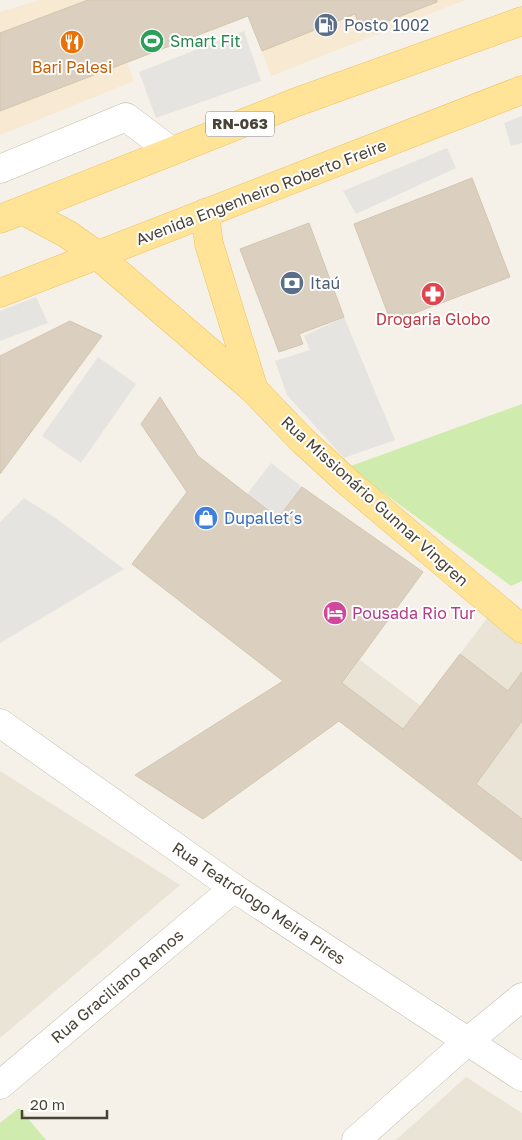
<svg xmlns="http://www.w3.org/2000/svg" width="522" height="1140" font-family="'Golos Text',sans-serif">
<style>
.residential{fill:#eae4d6}
.commercial{fill:#f8e9d2}
.green{fill:#cfecae}
.parking{fill:#e6e4e0}
.building{fill:#dbd0c0;stroke:#d3c6af}
.lines{fill:none;stroke-linecap:round;stroke-linejoin:round}
.minor-casing{stroke:#c4bdad;stroke-width:29}
.primary-casing{stroke:#ecc45f;stroke-width:29}
.minor{stroke:#fff;stroke-width:28}
.primary{stroke:#ffe397;stroke-width:28}
.labels{text-anchor:middle;stroke-width:4;stroke-linejoin:round;paint-order:stroke}
.shield{fill:#fff;stroke:#807b72;stroke-width:1}
.shield-label{font-size:15px;font-weight:bold;fill:#494236}
.service-label{font-size:16px;fill:#4e5e75;stroke:#fff;text-anchor:start}
.leisure-label{font-size:16px;fill:#27864d;stroke:#fff;text-anchor:start}
.food-label{font-size:16px;fill:#c56008;stroke:#fff}
.street-label{font-size:16px;fill:#494236;stroke:#fff}
.health-label{font-size:16px;fill:#be3a42;stroke:#fff}
.shop-label{font-size:16px;fill:#366cbe;stroke:#fff;text-anchor:start}
.hotel-label{font-size:16px;fill:#b23c85;stroke:#fff;text-anchor:start}
</style>
<rect width="100%" height="100%" fill="#f5f1e8"/>
<g class="residential">
<path d="M 488,617 L 522,643 L 522,861 L 324,709 L 360,660 L 421,706 Z"/>
<path d="M 0,771 L 180,885 L 0,1038 Z"/>
<path d="M 466,1077 L 522,1113 L 522,1140 L 396,1140 Z"/>
</g>
<g class="commercial">
<path d="M 40,0 L 103,0 L 134,81 L 0,135 L 0,12 Z"/>
<path d="M 242,0 L 465,0 L 271,76 Z"/>
</g>
<g class="green">
<path d="M 522,404 L 522,581 L 511,586 L 348,467 Z"/>
<path d="M 19,1108 L 46,1140 L 0,1140 L 0,1123 Z"/>
</g>
<g class="parking">
<path d="M 244,31 L 261,81 L 156,118 L 139,72 Z"/>
<path d="M 522,116 L 522,143 L 511,146 L 504,123 Z"/>
<path d="M 447,148 L 456,168 L 356,214 L 343,191 Z"/>
<path d="M 36,297 L 48,323 L 0,341 L 0,311 Z"/>
<path d="M 344,317 L 395,440 L 344,458 L 287,395 L 275,361 L 310,350 L 304,336 Z"/>
<path d="M 98,357 L 136,384 L 81,463 L 42,436 Z"/>
<path d="M 271,463 L 302,487 L 227,584 L 196,560 Z"/>
<path d="M 24,498 L 54,517 L 124,569 L 0,643 L 0,522 Z"/>
</g>
<g class="building">
<path d="M 88,0 L 437,0 L 437,2 L 362,31 L 355,14 L 262,51 L 248,16 L 0,111 L 0,33 Z"/>
<path d="M 472,178 L 510,277 L 391,322 L 354,224 Z"/>
<path d="M 309,223 L 344,317 L 299,334 L 303,344 L 279,352 L 240,249 Z"/>
<path d="M 70,321 L 102,336 L 0,474 L 0,356 Z"/>
<path d="M 160,397 L 198,456 L 278,518 L 302,487 L 423,572 L 342,683 L 403,729 L 460,654 L 508,691 L 522,672 L 522,721 L 476,784 L 522,819 L 522,861 L 339,721 L 203,819 L 135,775 L 283,681 L 132,564 L 187,492 L 141,424 Z"/>
</g>
<g class="lines">
<g class="minor-casing">
<g id="minor">
<path d="M 0,169 L 126,117 L 171,151"/>
<path d="M 0,723 L 234,888 L 522,1077"/>
<path d="M 0,1085 L 234,888"/>
<path d="M 356,1140 L 467,1042 L 522,997"/>
</g>
</g>
<g class="primary-casing">
<g id="primary">
<path d="M 24,211 L 67,234 L 97,255 L 254,390 L 302,440 L 350,484 L 522,629"/>
<path d="M 205,213 L 209,244 L 254,390"/>
<path d="M 0,219 L 294,103 L 522,21"/>
<path d="M 0,293 L 522,90"/>
</g>
</g>
<use href="#minor" class="minor"/>
<use href="#primary" class="primary"/>
</g>
<defs>
<g id="fuel-disc" transform="scale(1.25)"><circle r="9.5" fill="#5c6f8a" stroke="#fff"/><path d="M-5.5-6h7V0h2V4h1.3V-2.5L3-4.5l.8-.8L6-3V5H2.5V1h-1V6h-7ZM-4.2-4.7v3.2H.2V-4.7Z" fill="#fff"/></g>
<g id="stadium-disc" transform="scale(1.25)"><circle r="9.5" fill="#2e9e5b" stroke="#fff"/><path d="M0-5a6.5 5 0 1 0 0 10a6.5 5 0 1 0 0-10ZM-3.5-1.8h7v3.6h-7Z" fill="#fff"/></g>
<g id="restaurant-disc" transform="scale(1.25)"><circle r="9.5" fill="#e8710a" stroke="#fff"/><path d="M-5-6h1v4h1v-4h1v4h1v-4h1v5L-1.5 .5V6h-2V.5L-5-1ZM5-6V6H3V1.5H1.5Q1.5-4 5-6Z" fill="#fff"/></g>
<g id="bank-disc" transform="scale(1.25)"><circle r="9.5" fill="#5c6f8a" stroke="#fff"/><path d="M-6-4H6V4H-6ZM0-2.3a2.3 2.3 0 1 0 0 4.6a2.3 2.3 0 1 0 0-4.6Z" fill="#fff"/></g>
<g id="pharmacy-disc" transform="scale(1.25)"><circle r="9.5" fill="#e0444e" stroke="#fff"/><path d="M-2-6h4v4h4v4h-4v4h-4v-4h-4v-4h4Z" fill="#fff"/></g>
<g id="shop-disc" transform="scale(1.25)"><circle r="9.5" fill="#3f7fe0" stroke="#fff"/><path d="M-5-2.5h2.3a2.7 3.5 0 0 1 5.4 0H5L5.5 6h-11ZM-1.5-2.5h3a1.5 2.3 0 0 0-3 0Z" fill="#fff"/></g>
<g id="hotel-disc" transform="scale(1.25)"><circle r="9.5" fill="#d1479c" stroke="#fff"/><path d="M-6-4.5h1.5V1H6V5H4.5V3h-9V5H-6ZM-4 0a1.8 1.8 0 1 1 3.6 0ZM.5 0V-2.5h3Q6-2.5 6 0Z" fill="#fff"/></g>
</defs>
<g fill-rule="evenodd">
<use href="#fuel-disc" x="326" y="25"/>
<use href="#stadium-disc" x="152" y="41"/>
<use href="#restaurant-disc" x="72" y="42"/>
<use href="#bank-disc" x="292" y="283"/>
<use href="#pharmacy-disc" x="433" y="294"/>
<use href="#shop-disc" x="206" y="518"/>
<use href="#hotel-disc" x="335" y="613"/>
</g>
<g class="labels">
<rect class="shield" x="206" y="111.5" width="68" height="25" rx="4"/>
<g class="shield-label">
<text x="240" y="129">RN-063</text>
</g>
<g class="service-label">
<text x="344" y="31">Posto 1002</text>
<text x="310" y="289">Itaú</text>
</g>
<g class="leisure-label">
<text x="170" y="47">Smart Fit</text>
</g>
<g class="food-label">
<text x="72" y="73">Bari Palesi</text>
</g>
<g class="street-label">
<text transform="translate(261 192) rotate(-21)" y="6">Avenida Engenheiro Roberto Freire</text>
<text transform="translate(375 501) rotate(42)" y="6">Rua Missionário Gunnar Vingren</text>
<text transform="translate(259 903) rotate(34)" y="6">Rua Teatrólogo Meira Pires</text>
<text transform="translate(117 986) rotate(-40)" y="6">Rua Graciliano Ramos</text>
</g>
<g class="health-label">
<text x="433" y="325">Drogaria Globo</text>
</g>
<g class="shop-label">
<text x="224" y="524">Dupallet´s</text>
</g>
<g class="hotel-label">
<text x="352" y="619">Pousada Rio Tur</text>
</g>
</g>
<path d="M22 1110v8h85v-8" fill="none" stroke="#494236" stroke-width="2.5"/>
<text x="30" y="1110" font-size="15" fill="#494236" stroke="#ffffff" stroke-width="4" paint-order="stroke">20 m</text>
</svg>
